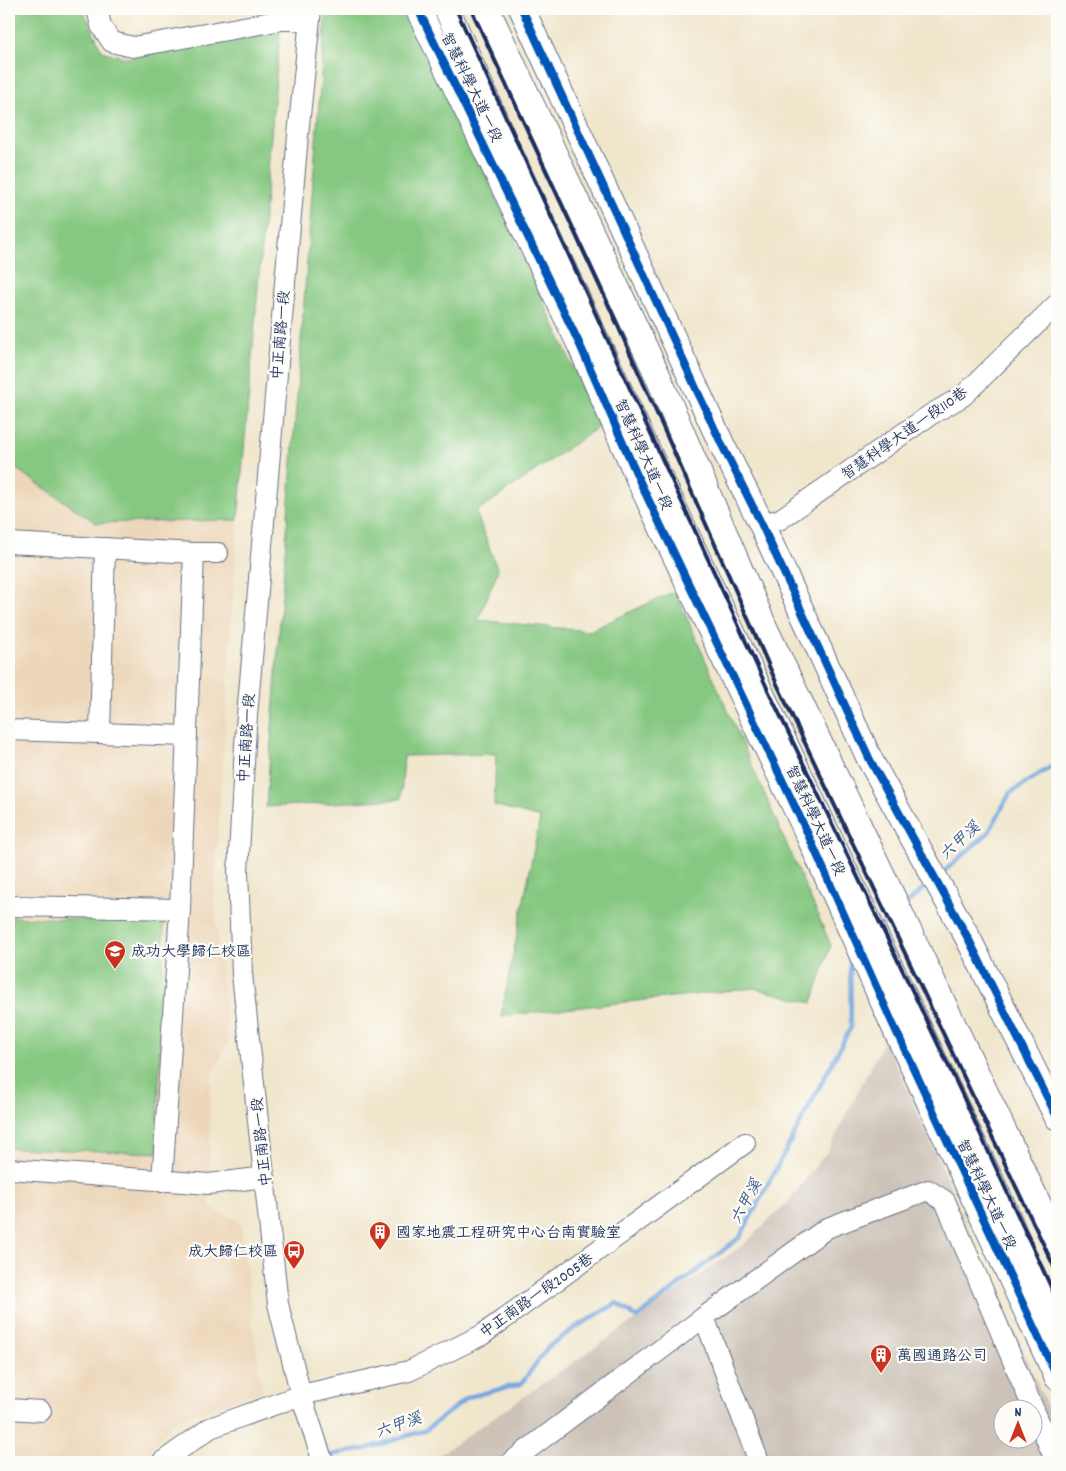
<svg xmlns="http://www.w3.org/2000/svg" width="1066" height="1471" font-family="Dekko,'LXGW WenKai TC',sans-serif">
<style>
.built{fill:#edd7ba}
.industrial{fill:#ccc2b8;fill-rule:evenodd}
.green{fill:#86c881;stroke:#507c70}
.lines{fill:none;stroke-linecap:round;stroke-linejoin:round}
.stream{stroke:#74a7e0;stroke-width:4.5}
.minor-casing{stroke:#666f84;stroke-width:22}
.major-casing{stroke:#666f84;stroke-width:27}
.minor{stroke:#fff;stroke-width:20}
.major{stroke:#fff;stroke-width:25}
.rail{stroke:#1b2f5e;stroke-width:4}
.cycleway-casing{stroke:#fdfcf7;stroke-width:11}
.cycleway{stroke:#0057b8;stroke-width:8}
.labels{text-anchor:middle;stroke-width:4.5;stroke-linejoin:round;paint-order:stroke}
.street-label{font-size:15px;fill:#1b2f5e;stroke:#fdfcf7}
.poi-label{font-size:15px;fill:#1b2f5e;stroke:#fdfcf7;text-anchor:start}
.water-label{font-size:16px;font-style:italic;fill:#3a598c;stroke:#fdfcf7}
</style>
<rect width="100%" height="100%" fill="#fdfcf7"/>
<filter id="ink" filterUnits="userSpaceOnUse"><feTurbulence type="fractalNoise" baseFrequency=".02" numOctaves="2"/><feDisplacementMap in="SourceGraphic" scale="10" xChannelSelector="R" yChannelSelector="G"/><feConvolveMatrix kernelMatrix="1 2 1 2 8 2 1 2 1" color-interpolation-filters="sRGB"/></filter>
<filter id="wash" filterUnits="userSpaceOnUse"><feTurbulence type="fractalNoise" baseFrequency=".0096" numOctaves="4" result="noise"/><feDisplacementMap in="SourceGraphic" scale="20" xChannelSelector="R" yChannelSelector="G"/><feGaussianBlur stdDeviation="1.12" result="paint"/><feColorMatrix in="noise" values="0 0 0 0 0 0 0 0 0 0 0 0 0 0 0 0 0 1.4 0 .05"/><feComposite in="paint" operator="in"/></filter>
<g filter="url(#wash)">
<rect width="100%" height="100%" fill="#f0e6cc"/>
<path class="built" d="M 9,464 L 96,523 L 238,520 L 214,898 L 228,1043 L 211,1076 L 209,1184 L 210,1208 L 240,1221 L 262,1392 L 174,1420 L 142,1462 L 9,1462 Z"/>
<path class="industrial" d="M 885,1039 L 1057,1428 L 1057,1462 L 429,1462 L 742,1246 L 788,1202 L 829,1149 ZM 1004,1408 L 1034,1408 L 1034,1438 L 1004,1438 Z"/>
<g class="green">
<path d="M 9,9 L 83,9 L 102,51 L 126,58 L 280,32 L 238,520 L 96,523 L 9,464 Z"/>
<path d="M 326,9 L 410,9 L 600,426 L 476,512 L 498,571 L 478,620 L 589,631 L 675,591 L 831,945 L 812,1003 L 754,988 L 501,1016 L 540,818 L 494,805 L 496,754 L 404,756 L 401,799 L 266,807 Z"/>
<path d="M 9,917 L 164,922 L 157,1153 L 9,1148 Z"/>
</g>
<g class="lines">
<g class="stream">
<path d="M 941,874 L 989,832 L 1010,793 L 1057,763"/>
<path d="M 905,905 L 929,884"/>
<path d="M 881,926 L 894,915"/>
<path d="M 326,1456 L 365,1449 L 426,1430 L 468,1397 L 521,1384 L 548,1347 L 576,1327 L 617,1303 L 637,1318 L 740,1237 L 851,1027 L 850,953"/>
<path d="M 294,1462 L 316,1458"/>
</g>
</g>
</g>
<g filter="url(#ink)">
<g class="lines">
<g class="minor-casing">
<g id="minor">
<path d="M 97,9 L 101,26 L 112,42 L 133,47 L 282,20 L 310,20"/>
<path d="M 311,9 L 298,135 L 246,727 L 238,872 L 242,974 L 278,1304 L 301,1395 L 323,1462"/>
<path d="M 761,523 L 779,520 L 930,415 L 963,396 L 1057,304"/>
<path d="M 9,543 L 194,553 L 180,909 L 162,1182"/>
<path d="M 194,553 L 218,553"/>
<path d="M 9,730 L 187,736"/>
<path d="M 100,733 L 105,548"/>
<path d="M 9,906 L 180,909"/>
<path d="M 9,1169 L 209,1184 L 265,1177"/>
<path d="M 9,1409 L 41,1411"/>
<path d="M 1034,1410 L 1056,1462"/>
<path d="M 162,1462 L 210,1428 L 301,1395 L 409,1371 L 482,1335 L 745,1143"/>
<path d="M 511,1462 L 704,1317"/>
<path d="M 759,1462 L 704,1317 L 827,1228 L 928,1190 L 945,1201 L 1033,1408"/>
</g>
</g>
<g class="major-casing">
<g id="major">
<path d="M 418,9 L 580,345 L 640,482 L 806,830 L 892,1022 L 1057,1377"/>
<path d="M 447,9 L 507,147 L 696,555 L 1003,1206 L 1057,1334"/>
<path d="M 487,9 L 657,374 L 764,626 L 1057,1243"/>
<path d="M 522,9 L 722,445 L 761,523 L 870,760 L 969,940 L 1057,1117"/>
</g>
</g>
<use href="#minor" class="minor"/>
<use href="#major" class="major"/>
<g class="rail">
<path d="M 456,9 L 768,690 L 960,1090 L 1057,1300"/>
<path d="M 471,9 L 614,317 L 777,684 L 1057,1273"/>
</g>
<g class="cycleway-casing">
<g id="cycleway">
<path d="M 418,9 L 580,345 L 640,482 L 806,830 L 892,1022 L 1057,1377"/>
<path d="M 522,9 L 722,445 L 761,523 L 870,760 L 969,940 L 1057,1117"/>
</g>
</g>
<use href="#cycleway" class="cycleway"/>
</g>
</g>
<defs>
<g id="university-pin" transform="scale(1.125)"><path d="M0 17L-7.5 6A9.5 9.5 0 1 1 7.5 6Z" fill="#c8321e" stroke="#fdfcf7"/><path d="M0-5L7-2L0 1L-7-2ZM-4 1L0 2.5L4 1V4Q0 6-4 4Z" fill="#fff"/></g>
<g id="building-pin" transform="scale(1.125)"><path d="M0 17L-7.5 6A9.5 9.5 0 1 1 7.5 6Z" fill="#c8321e" stroke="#fdfcf7"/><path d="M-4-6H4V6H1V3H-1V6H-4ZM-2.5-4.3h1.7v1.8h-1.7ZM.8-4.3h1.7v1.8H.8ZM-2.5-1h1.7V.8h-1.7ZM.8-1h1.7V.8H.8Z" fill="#fff"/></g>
<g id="bus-pin" transform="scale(1.125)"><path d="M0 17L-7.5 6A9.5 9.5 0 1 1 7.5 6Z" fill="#c8321e" stroke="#fdfcf7"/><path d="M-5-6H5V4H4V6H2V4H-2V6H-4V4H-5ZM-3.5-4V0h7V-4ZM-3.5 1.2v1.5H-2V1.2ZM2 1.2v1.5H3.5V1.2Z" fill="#fff"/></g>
</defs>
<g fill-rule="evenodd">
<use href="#university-pin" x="115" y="951"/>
<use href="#building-pin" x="380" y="1232"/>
<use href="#bus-pin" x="294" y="1251"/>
<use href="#building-pin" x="881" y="1355"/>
</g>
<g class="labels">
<g class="street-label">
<text transform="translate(472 87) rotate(64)" y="5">智慧科學大道一段</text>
<text transform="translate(280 335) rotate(-85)" y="5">中正南路一段</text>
<text transform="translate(904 433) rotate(-35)" y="5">智慧科學大道一段110巷</text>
<text transform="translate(644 454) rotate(66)" y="5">智慧科學大道一段</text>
<text transform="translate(246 738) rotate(-86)" y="5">中正南路一段</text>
<text transform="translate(816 820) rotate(65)" y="5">智慧科學大道一段</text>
<text transform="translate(261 1142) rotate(-96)" y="5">中正南路一段</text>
<text transform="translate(987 1194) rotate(65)" y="5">智慧科學大道一段</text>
<text transform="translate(536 1295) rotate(-35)" y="5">中正南路一段2005巷</text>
</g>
<g class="poi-label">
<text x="131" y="956">成功大學歸仁校區</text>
<text x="396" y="1237">國家地震工程研究中心台南實驗室</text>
<text x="278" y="1256" text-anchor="end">成大歸仁校區</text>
<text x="897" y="1360">萬國通路公司</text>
</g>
<g class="water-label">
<text transform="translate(959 840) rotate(-43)" y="6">六甲溪</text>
<text transform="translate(745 1201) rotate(-62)" y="6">六甲溪</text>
<text transform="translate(398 1424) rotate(-20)" y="6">六甲溪</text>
</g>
</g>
<rect width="1066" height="1471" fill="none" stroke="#fdfcf7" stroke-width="30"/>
<g transform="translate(1018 1424)"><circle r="24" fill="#fdfcf7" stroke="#a3aaba"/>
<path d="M0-4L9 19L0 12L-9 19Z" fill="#c8321e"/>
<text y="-8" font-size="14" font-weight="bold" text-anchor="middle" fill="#1b2f5e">N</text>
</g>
</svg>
